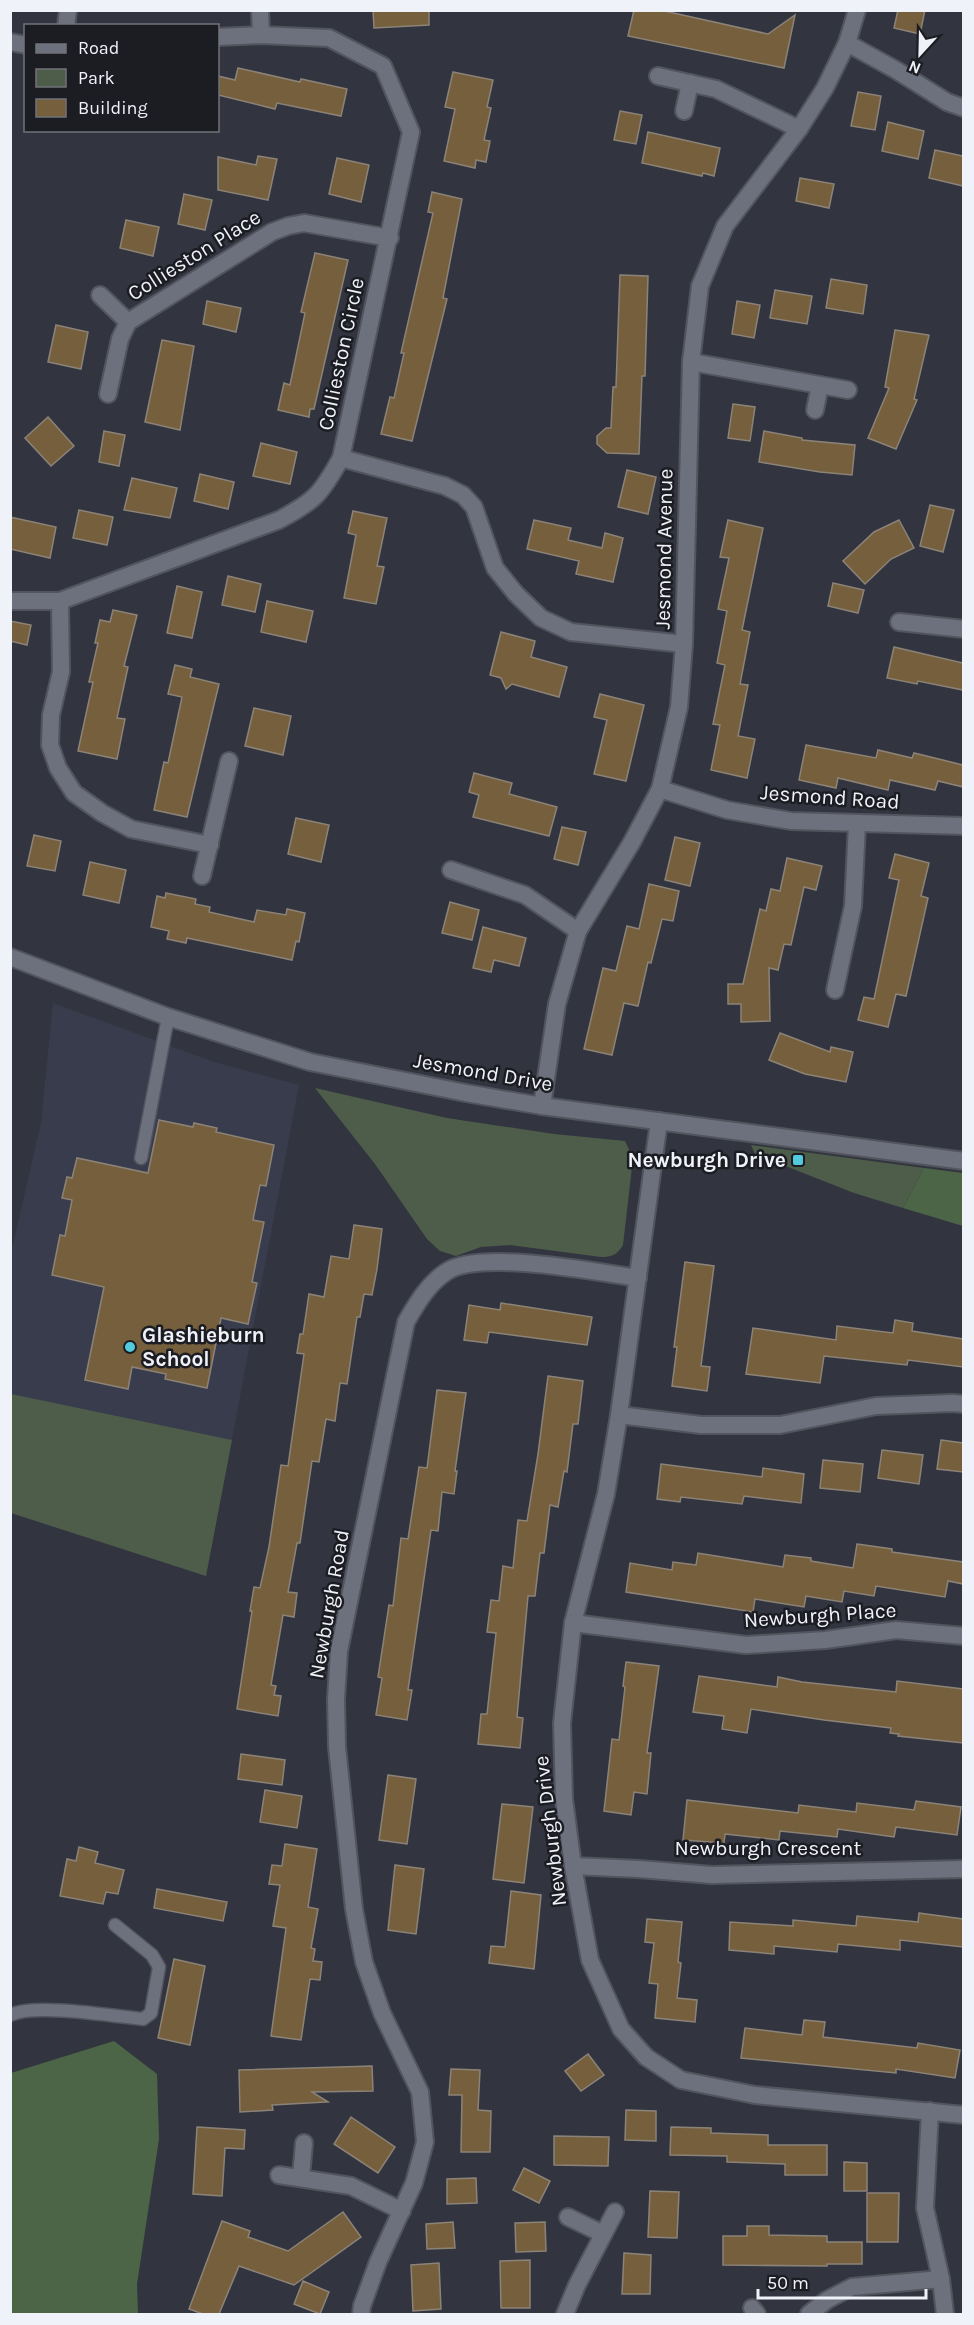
<svg xmlns="http://www.w3.org/2000/svg" width="974" height="2325" font-family="Karla,sans-serif">
<style>
.built{fill:#383c4d}
.green{fill:#4d5d49}
.forest{fill:#4c6546}
.building{fill:#765f3d;stroke:#8c8378;stroke-width:1.5}
.lines{fill:none;stroke-linecap:round;stroke-linejoin:round}
.service-casing{stroke:#52545e;stroke-width:15}
.minor-casing{stroke:#52545e;stroke-width:20}
.tertiary-casing{stroke:#52545e;stroke-width:20}
.service{stroke:#6d707d;stroke-width:12}
.minor{stroke:#6d707d;stroke-width:16}
.tertiary{stroke:#6d707d;stroke-width:16}
.poi-dot{fill:#54cade;stroke:#1c1d22;stroke-width:2}
.labels{text-anchor:middle;stroke-width:5;stroke-linejoin:round;paint-order:stroke}
.street-label{font-size:21px;fill:#f0f2f9;stroke:#1c1d22}
.poi-label{font-size:21px;font-weight:bold;fill:#f0f2f9;stroke:#1c1d22;text-anchor:end}
</style>
<rect width="100%" height="100%" fill="#323540"/>
<path class="built" d="M 53,1003 L 214,1062 L 299,1085 L 206,1576 L 11,1513 L 11,1253 L 41,1123 Z"/>
<g class="green">
<path d="M 315,1088 L 447,1118 L 554,1134 L 625,1141 L 633,1158 L 623,1245 C 617,1255 612,1257 601,1257 L 510,1245 L 481,1247 L 456,1256 L 440,1251 L 427,1239 L 375,1164 Z"/>
<path d="M 751,1145 L 924,1168 L 903,1208 L 854,1193 L 755,1154 Z"/>
<path d="M 11,1394 L 232,1440 L 206,1576 L 11,1513 Z"/>
</g>
<g class="forest">
<path d="M 924,1168 L 963,1173 L 963,1226 L 903,1208 Z"/>
<path d="M 114,2041 L 157,2074 L 159,2139 L 137,2284 L 138,2314 L 11,2314 L 11,2073 Z"/>
</g>
<g class="building">
<path d="M 373,10 L 429,10 L 429,25 L 374,28 Z"/>
<path d="M 634,10 L 660,10 L 768,34 L 795,15 L 784,68 L 628,36 Z"/>
<path d="M 898,10 L 925,10 L 920,34 L 894,28 Z"/>
<path d="M 238,68 L 300,82 L 301,79 L 347,89 L 341,116 L 277,103 L 275,109 L 218,95 L 218,76 L 235,80 Z"/>
<path d="M 453,72 L 493,80 L 487,107 L 491,108 L 484,140 L 490,141 L 486,162 L 476,160 L 475,168 L 444,161 L 455,109 L 445,107 Z"/>
<path d="M 858,92 L 881,96 L 875,130 L 851,126 Z"/>
<path d="M 620,111 L 642,115 L 636,144 L 614,140 Z"/>
<path d="M 888,122 L 924,131 L 918,159 L 882,151 Z"/>
<path d="M 648,132 L 720,148 L 714,176 L 703,173 L 702,176 L 642,163 Z"/>
<path d="M 935,150 L 963,156 L 963,186 L 929,178 Z"/>
<path d="M 258,156 L 277,159 L 268,200 L 218,190 L 218,157 L 256,165 Z"/>
<path d="M 337,158 L 369,165 L 361,202 L 329,194 Z"/>
<path d="M 800,178 L 834,184 L 829,208 L 796,201 Z"/>
<path d="M 432,192 L 462,199 L 443,298 L 447,299 L 412,441 L 381,434 L 390,397 L 394,398 L 404,353 L 401,353 L 433,213 L 428,212 Z"/>
<path d="M 184,194 L 212,200 L 205,230 L 178,224 Z"/>
<path d="M 126,220 L 159,227 L 153,256 L 120,248 Z"/>
<path d="M 315,253 L 348,260 L 314,409 L 310,409 L 309,417 L 278,410 L 284,383 L 290,385 L 305,313 L 301,312 Z"/>
<path d="M 620,275 L 648,276 L 645,376 L 642,376 L 639,454 L 607,453 L 597,444 L 597,436 L 606,428 L 611,428 L 613,387 L 616,387 Z"/>
<path d="M 831,279 L 867,285 L 863,314 L 826,308 Z"/>
<path d="M 775,290 L 812,296 L 807,324 L 770,318 Z"/>
<path d="M 207,301 L 241,308 L 236,332 L 203,324 Z"/>
<path d="M 737,301 L 760,305 L 754,338 L 732,334 Z"/>
<path d="M 56,325 L 88,332 L 81,369 L 48,362 Z"/>
<path d="M 895,330 L 929,335 L 914,399 L 917,400 L 896,449 L 868,438 L 889,388 L 885,387 Z"/>
<path d="M 162,340 L 194,346 L 180,430 L 145,422 Z"/>
<path d="M 733,404 L 755,407 L 750,441 L 728,438 Z"/>
<path d="M 48,417 L 74,446 L 51,466 L 25,438 Z"/>
<path d="M 104,431 L 125,435 L 119,466 L 99,462 Z"/>
<path d="M 764,431 L 802,438 L 802,440 L 855,445 L 852,475 L 820,472 L 759,462 Z"/>
<path d="M 261,443 L 297,452 L 290,484 L 253,476 Z"/>
<path d="M 627,470 L 656,477 L 648,514 L 618,507 Z"/>
<path d="M 200,474 L 234,482 L 228,509 L 194,501 Z"/>
<path d="M 132,478 L 177,488 L 170,518 L 124,510 Z"/>
<path d="M 930,505 L 954,510 L 943,552 L 920,546 Z"/>
<path d="M 79,510 L 113,517 L 107,545 L 73,538 Z"/>
<path d="M 353,511 L 387,518 L 377,566 L 384,567 L 376,604 L 344,598 L 356,535 L 348,533 Z"/>
<path d="M 10,517 L 56,527 L 50,558 L 10,549 Z"/>
<path d="M 534,520 L 571,528 L 568,540 L 602,548 L 605,533 L 623,538 L 613,582 L 576,574 L 579,561 L 527,549 Z"/>
<path d="M 728,520 L 763,528 L 742,630 L 750,632 L 740,684 L 748,685 L 738,736 L 755,739 L 747,778 L 711,770 L 720,725 L 713,724 L 725,665 L 717,663 L 727,611 L 718,609 L 729,558 L 720,557 Z"/>
<path d="M 899,520 L 914,548 L 891,559 L 865,584 L 843,561 L 874,532 Z"/>
<path d="M 228,576 L 261,584 L 255,612 L 222,605 Z"/>
<path d="M 833,583 L 864,590 L 858,613 L 828,606 Z"/>
<path d="M 177,586 L 202,592 L 192,638 L 167,633 Z"/>
<path d="M 267,601 L 313,611 L 306,642 L 261,632 Z"/>
<path d="M 113,610 L 137,615 L 124,666 L 128,667 L 117,718 L 125,719 L 117,759 L 78,751 L 93,682 L 89,682 L 98,643 L 95,643 L 100,620 L 110,622 Z"/>
<path d="M 10,621 L 31,625 L 27,645 L 10,641 Z"/>
<path d="M 501,632 L 535,641 L 531,657 L 567,667 L 559,697 L 512,684 L 506,689 L 501,678 L 490,675 Z"/>
<path d="M 894,647 L 963,663 L 963,690 L 918,681 L 917,684 L 887,678 Z"/>
<path d="M 175,665 L 192,669 L 190,677 L 219,684 L 187,817 L 154,810 L 164,762 L 168,763 L 182,697 L 168,694 Z"/>
<path d="M 600,694 L 644,705 L 626,781 L 594,774 L 607,720 L 594,717 Z"/>
<path d="M 254,708 L 291,716 L 283,755 L 245,746 Z"/>
<path d="M 806,745 L 876,758 L 878,750 L 912,758 L 914,753 L 963,765 L 963,787 L 938,781 L 935,790 L 890,780 L 888,790 L 838,778 L 836,788 L 799,780 Z"/>
<path d="M 474,773 L 512,783 L 509,794 L 557,807 L 549,836 L 473,817 L 479,795 L 469,792 Z"/>
<path d="M 296,818 L 329,825 L 321,862 L 288,854 Z"/>
<path d="M 562,827 L 586,832 L 578,865 L 554,859 Z"/>
<path d="M 34,835 L 61,841 L 55,871 L 27,866 Z"/>
<path d="M 675,837 L 700,843 L 690,886 L 665,880 Z"/>
<path d="M 895,854 L 929,863 L 921,896 L 928,898 L 906,996 L 896,994 L 888,1027 L 858,1020 L 864,997 L 874,999 L 899,880 L 889,878 Z"/>
<path d="M 787,858 L 822,866 L 816,890 L 804,887 L 791,945 L 784,944 L 778,970 L 769,968 L 770,1021 L 741,1022 L 741,1004 L 728,1004 L 728,984 L 743,984 L 760,909 L 766,911 L 771,889 L 780,891 Z"/>
<path d="M 90,862 L 126,870 L 119,903 L 83,895 Z"/>
<path d="M 649,884 L 679,891 L 673,921 L 662,919 L 651,963 L 648,962 L 638,1006 L 624,1003 L 612,1055 L 584,1049 L 603,968 L 616,971 L 627,926 L 639,929 Z"/>
<path d="M 166,893 L 196,899 L 195,904 L 210,907 L 209,912 L 254,922 L 257,910 L 286,915 L 287,909 L 305,913 L 299,942 L 296,941 L 292,960 L 187,938 L 186,943 L 167,939 L 169,931 L 151,927 L 157,896 L 165,898 Z"/>
<path d="M 450,902 L 479,910 L 472,940 L 442,933 Z"/>
<path d="M 483,927 L 526,938 L 519,966 L 494,960 L 491,972 L 473,968 Z"/>
<path d="M 780,1033 L 830,1052 L 831,1047 L 853,1052 L 846,1082 L 805,1074 L 769,1060 Z"/>
<path d="M 159,1120 L 193,1127 L 194,1123 L 217,1128 L 216,1132 L 274,1145 L 266,1186 L 260,1185 L 253,1220 L 264,1222 L 252,1282 L 257,1283 L 248,1324 L 221,1318 L 207,1388 L 165,1379 L 166,1374 L 132,1367 L 128,1389 L 85,1380 L 104,1287 L 52,1275 L 60,1235 L 65,1236 L 72,1200 L 62,1198 L 67,1177 L 72,1178 L 77,1158 L 148,1173 Z"/>
<path d="M 354,1225 L 382,1229 L 377,1269 L 372,1295 L 364,1294 L 360,1317 L 357,1317 L 347,1384 L 340,1383 L 335,1421 L 326,1419 L 319,1462 L 312,1461 L 300,1543 L 297,1543 L 288,1592 L 297,1593 L 294,1617 L 283,1615 L 271,1685 L 276,1686 L 274,1695 L 281,1696 L 278,1716 L 237,1709 L 252,1611 L 250,1611 L 254,1587 L 260,1588 L 269,1547 L 281,1465 L 288,1466 L 304,1354 L 297,1353 L 300,1334 L 303,1334 L 309,1294 L 324,1297 L 331,1256 L 349,1259 Z"/>
<path d="M 685,1262 L 714,1266 L 701,1366 L 710,1367 L 707,1391 L 672,1386 L 677,1347 L 674,1347 Z"/>
<path d="M 501,1303 L 592,1317 L 587,1345 L 489,1332 L 487,1343 L 464,1340 L 469,1305 L 500,1310 Z"/>
<path d="M 895,1320 L 913,1323 L 912,1331 L 963,1339 L 963,1367 L 908,1360 L 907,1365 L 824,1356 L 820,1383 L 746,1374 L 753,1328 L 836,1340 L 837,1326 L 893,1333 Z"/>
<path d="M 548,1376 L 583,1381 L 578,1424 L 573,1424 L 567,1472 L 564,1471 L 558,1507 L 550,1505 L 544,1553 L 540,1553 L 535,1596 L 528,1596 L 517,1717 L 523,1718 L 520,1748 L 478,1744 L 481,1714 L 487,1714 L 496,1633 L 487,1632 L 491,1600 L 499,1601 L 503,1566 L 513,1568 L 518,1520 L 527,1521 L 538,1454 Z"/>
<path d="M 437,1390 L 466,1393 L 455,1471 L 457,1471 L 454,1494 L 442,1492 L 438,1531 L 431,1530 L 408,1690 L 412,1690 L 407,1720 L 376,1715 L 382,1678 L 378,1677 L 389,1605 L 393,1606 L 401,1538 L 408,1539 L 419,1467 L 427,1468 Z"/>
<path d="M 941,1440 L 963,1443 L 963,1472 L 937,1469 Z"/>
<path d="M 882,1450 L 923,1455 L 919,1484 L 878,1478 Z"/>
<path d="M 823,1460 L 863,1464 L 860,1492 L 820,1488 Z"/>
<path d="M 661,1464 L 762,1477 L 763,1468 L 804,1474 L 801,1503 L 744,1496 L 742,1504 L 681,1497 L 680,1502 L 657,1499 Z"/>
<path d="M 857,1544 L 892,1549 L 892,1552 L 963,1562 L 963,1584 L 948,1581 L 945,1597 L 876,1586 L 874,1596 L 844,1591 L 842,1602 L 806,1596 L 804,1607 L 755,1599 L 753,1612 L 626,1592 L 630,1563 L 672,1570 L 673,1562 L 696,1565 L 698,1553 L 783,1567 L 785,1555 L 811,1558 L 811,1561 L 853,1568 Z"/>
<path d="M 626,1662 L 659,1666 L 647,1753 L 651,1753 L 647,1794 L 634,1792 L 631,1815 L 604,1811 L 612,1739 L 619,1740 L 625,1687 L 623,1686 Z"/>
<path d="M 699,1676 L 777,1687 L 778,1677 L 802,1682 L 896,1692 L 897,1681 L 963,1689 L 963,1743 L 898,1736 L 899,1734 L 890,1733 L 891,1728 L 824,1720 L 751,1709 L 747,1733 L 722,1729 L 724,1716 L 693,1712 Z"/>
<path d="M 241,1754 L 285,1760 L 282,1785 L 238,1779 Z"/>
<path d="M 388,1775 L 416,1779 L 407,1844 L 379,1840 Z"/>
<path d="M 265,1790 L 302,1796 L 297,1828 L 260,1822 Z"/>
<path d="M 687,1800 L 798,1813 L 799,1805 L 856,1812 L 857,1803 L 914,1810 L 916,1801 L 961,1807 L 957,1835 L 896,1827 L 894,1837 L 838,1829 L 837,1837 L 780,1831 L 779,1840 L 725,1834 L 724,1843 L 683,1840 Z"/>
<path d="M 502,1804 L 533,1807 L 524,1883 L 493,1879 Z"/>
<path d="M 285,1844 L 317,1849 L 308,1907 L 318,1909 L 311,1948 L 315,1949 L 313,1961 L 322,1962 L 320,1980 L 310,1979 L 301,2040 L 271,2036 L 286,1928 L 273,1926 L 280,1885 L 269,1884 L 272,1865 L 282,1866 Z"/>
<path d="M 79,1847 L 98,1852 L 95,1863 L 124,1870 L 118,1894 L 106,1892 L 103,1904 L 60,1896 L 67,1859 L 76,1861 Z"/>
<path d="M 395,1865 L 424,1869 L 416,1934 L 388,1930 Z"/>
<path d="M 157,1889 L 227,1902 L 223,1921 L 154,1908 Z"/>
<path d="M 511,1891 L 541,1895 L 534,1969 L 489,1963 L 491,1946 L 505,1947 Z"/>
<path d="M 919,1913 L 963,1919 L 963,1947 L 900,1940 L 900,1950 L 838,1944 L 837,1952 L 774,1946 L 774,1954 L 729,1950 L 730,1922 L 793,1926 L 793,1920 L 856,1926 L 857,1916 L 918,1922 Z"/>
<path d="M 647,1919 L 682,1922 L 678,1962 L 681,1963 L 677,1998 L 697,2000 L 695,2022 L 655,2018 L 658,1984 L 649,1983 L 654,1943 L 645,1942 Z"/>
<path d="M 174,1959 L 205,1966 L 190,2045 L 158,2038 Z"/>
<path d="M 804,2020 L 825,2022 L 823,2037 L 917,2048 L 918,2043 L 960,2050 L 955,2078 L 896,2069 L 896,2073 L 741,2058 L 745,2028 L 802,2035 Z"/>
<path d="M 588,2054 L 604,2075 L 581,2091 L 565,2071 Z"/>
<path d="M 372,2066 L 373,2091 L 312,2092 L 328,2102 L 272,2105 L 273,2110 L 240,2112 L 239,2070 Z"/>
<path d="M 451,2069 L 480,2070 L 478,2110 L 491,2111 L 490,2152 L 461,2152 L 462,2095 L 449,2095 Z"/>
<path d="M 626,2110 L 656,2111 L 656,2141 L 625,2140 Z"/>
<path d="M 351,2117 L 395,2147 L 378,2173 L 334,2144 Z"/>
<path d="M 197,2127 L 245,2130 L 244,2149 L 225,2148 L 222,2196 L 193,2194 Z"/>
<path d="M 671,2127 L 711,2128 L 711,2133 L 768,2135 L 768,2145 L 827,2145 L 827,2175 L 785,2175 L 785,2164 L 727,2162 L 727,2156 L 670,2155 Z"/>
<path d="M 554,2136 L 609,2137 L 608,2166 L 554,2165 Z"/>
<path d="M 844,2162 L 867,2163 L 867,2191 L 844,2191 Z"/>
<path d="M 524,2168 L 550,2181 L 539,2203 L 513,2190 Z"/>
<path d="M 476,2178 L 477,2203 L 447,2204 L 447,2179 Z"/>
<path d="M 650,2191 L 679,2192 L 677,2238 L 648,2237 Z"/>
<path d="M 867,2193 L 899,2193 L 898,2242 L 867,2242 Z"/>
<path d="M 343,2212 L 361,2237 L 294,2285 L 239,2266 L 219,2314 L 203,2314 L 189,2309 L 222,2221 L 250,2231 L 248,2237 L 288,2251 Z"/>
<path d="M 453,2222 L 455,2248 L 427,2249 L 426,2224 Z"/>
<path d="M 545,2222 L 546,2251 L 516,2252 L 515,2223 Z"/>
<path d="M 747,2226 L 769,2226 L 769,2235 L 827,2236 L 827,2242 L 862,2242 L 862,2264 L 827,2264 L 827,2266 L 723,2265 L 723,2236 L 747,2236 Z"/>
<path d="M 624,2253 L 651,2255 L 650,2294 L 622,2294 Z"/>
<path d="M 530,2260 L 530,2308 L 501,2308 L 500,2261 Z"/>
<path d="M 439,2263 L 441,2309 L 413,2311 L 411,2265 Z"/>
<path d="M 303,2281 L 329,2292 L 320,2314 L 294,2304 Z"/>
</g>
<g class="lines">
<g class="service-casing">
<g id="service">
<path d="M 141,1158 L 168,1017"/>
<path d="M 10,2015 C 35,2003 113,2016 143,2019 L 151,2013 L 159,1967 L 152,1955 L 115,1925"/>
</g>
</g>
<g class="minor-casing">
<g id="minor">
<path d="M 260,10 L 261,35"/>
<path d="M 66,26 L 68,10"/>
<path d="M 10,42 L 26,45"/>
<path d="M 847,43 L 896,70 L 947,102 L 964,108"/>
<path d="M 658,76 L 716,89 L 799,129"/>
<path d="M 684,111 L 690,83"/>
<path d="M 100,295 L 128,322"/>
<path d="M 691,362 L 848,390"/>
<path d="M 108,394 L 120,339 L 128,322 L 272,232 L 288,226 L 304,223 L 390,238"/>
<path d="M 815,410 L 820,385"/>
<path d="M 341,458 L 445,486 L 463,495 L 474,507 L 495,568 L 516,594 L 541,618 L 571,632 L 684,644"/>
<path d="M 10,601 L 60,601 L 279,520 C 315,501 321,494 341,458 L 411,132 L 383,66 L 329,38 L 261,35 L 218,37"/>
<path d="M 60,601 L 61,672 L 51,715 L 50,745 L 58,768 L 74,793 L 102,813 L 131,829 L 210,845"/>
<path d="M 899,622 L 964,629"/>
<path d="M 660,789 L 727,810 L 791,821 L 964,826"/>
<path d="M 451,870 L 525,895 L 578,931"/>
<path d="M 202,876 L 229,761"/>
<path d="M 835,990 L 853,906 L 857,824"/>
<path d="M 542,1106 L 557,1004 L 578,931 L 632,842 L 660,789 L 679,707 L 684,644 L 691,362 L 700,286 L 725,226 L 799,129 L 825,88 L 847,43 L 857,10"/>
<path d="M 659,1121 L 619,1415 L 606,1494 L 573,1623 L 562,1723 L 564,1799 L 573,1866 L 590,1960 L 621,2029 L 646,2057 L 681,2080 L 755,2095 L 964,2115"/>
<path d="M 619,1415 L 701,1425 L 780,1425 L 876,1406 L 952,1403 L 964,1404"/>
<path d="M 573,1623 L 746,1645 L 825,1640 L 896,1630 L 964,1636"/>
<path d="M 573,1866 L 639,1869 L 712,1875 L 964,1869"/>
<path d="M 930,2111 L 925,2208 L 941,2279 L 945,2314"/>
<path d="M 279,2175 L 351,2186 L 402,2211"/>
<path d="M 301,2177 L 304,2143"/>
<path d="M 568,2217 L 603,2234"/>
<path d="M 752,2308 L 757,2314"/>
<path d="M 361,2314 L 362,2306 L 378,2262 L 414,2183 L 425,2142 L 420,2092 L 382,2013 L 364,1962 L 354,1909 L 337,1747 L 336,1699 L 339,1651 L 406,1322 C 417,1303 428,1284 446,1272 C 478,1249 597,1272 638,1278"/>
<path d="M 565,2314 L 577,2285 L 615,2212"/>
<path d="M 809,2314 L 827,2300 L 852,2287 L 941,2279"/>
</g>
</g>
<g class="tertiary-casing">
<path id="tertiary" d="M 10,957 L 168,1017 L 310,1062 L 466,1093 L 542,1106 L 964,1161"/>
</g>
<use href="#service" class="service"/>
<use href="#minor" class="minor"/>
<use href="#tertiary" class="tertiary"/>
</g>
<g class="poi-dot">
<rect x="792" y="1154" width="12" height="12" rx="3"/>
<circle cx="130" cy="1347" r="6"/>
</g>
<g class="labels">
<g class="street-label">
<text transform="translate(194 255) rotate(-32)" y="7">Collieston Place</text>
<text transform="translate(341 354) rotate(-78)" y="7">Collieston Circle</text>
<text transform="translate(664 549) rotate(-89)" y="7">Jesmond Avenue</text>
<text transform="translate(830 797) rotate(4)" y="7">Jesmond Road</text>
<text transform="translate(483 1072) rotate(10)" y="7">Jesmond Drive</text>
<text transform="translate(329 1604) rotate(-80)" y="7">Newburgh Road</text>
<text transform="translate(820 1615) rotate(-4)" y="7">Newburgh Place</text>
<text transform="translate(550 1831) rotate(-97)" y="7">Newburgh Drive</text>
<text x="768" y="1855">Newburgh Crescent</text>
</g>
<g class="poi-label">
<text x="786" y="1167">Newburgh Drive</text>
<text x="142" y="1342" text-anchor="start">Glashieburn<tspan x="142" dy="24">School</tspan></text>
</g>
</g>
<rect width="974" height="2325" fill="none" stroke="#f0f2f9" stroke-width="24"/>
<rect x="24" y="24" width="195" height="108" fill="#1c1d22" stroke="#717278" stroke-width="1.5"/>
<rect x="36" y="44" width="30" height="9" fill="#6d707d" stroke="#717278" stroke-width="1.5"/>
<text x="78" y="54" font-size="18" fill="#f0f2f9">Road</text>
<rect x="36" y="69" width="30" height="18" fill="#4d5d49" stroke="#717278" stroke-width="1.5"/>
<text x="78" y="84" font-size="18" fill="#f0f2f9">Park</text>
<rect x="36" y="99" width="30" height="18" fill="#765f3d" stroke="#717278" stroke-width="1.5"/>
<text x="78" y="114" font-size="18" fill="#f0f2f9">Building</text>
<g transform="translate(920 54) rotate(202)" stroke="#1c1d22" stroke-width="4.5" paint-order="stroke">
<path d="M0-4.5L10 22L0 15L-10 22Z" fill="#f0f2f9"/>
<text y="-9" font-size="16" font-weight="bold" text-anchor="middle" fill="#f0f2f9">N</text>
</g>
<path d="M758 2289v9h168v-9" fill="none" stroke="#f0f2f9" stroke-width="3"/>
<text x="767" y="2289" font-size="18" fill="#f0f2f9" stroke="#1c1d22" stroke-width="4.5" paint-order="stroke">50 m</text>
</svg>
